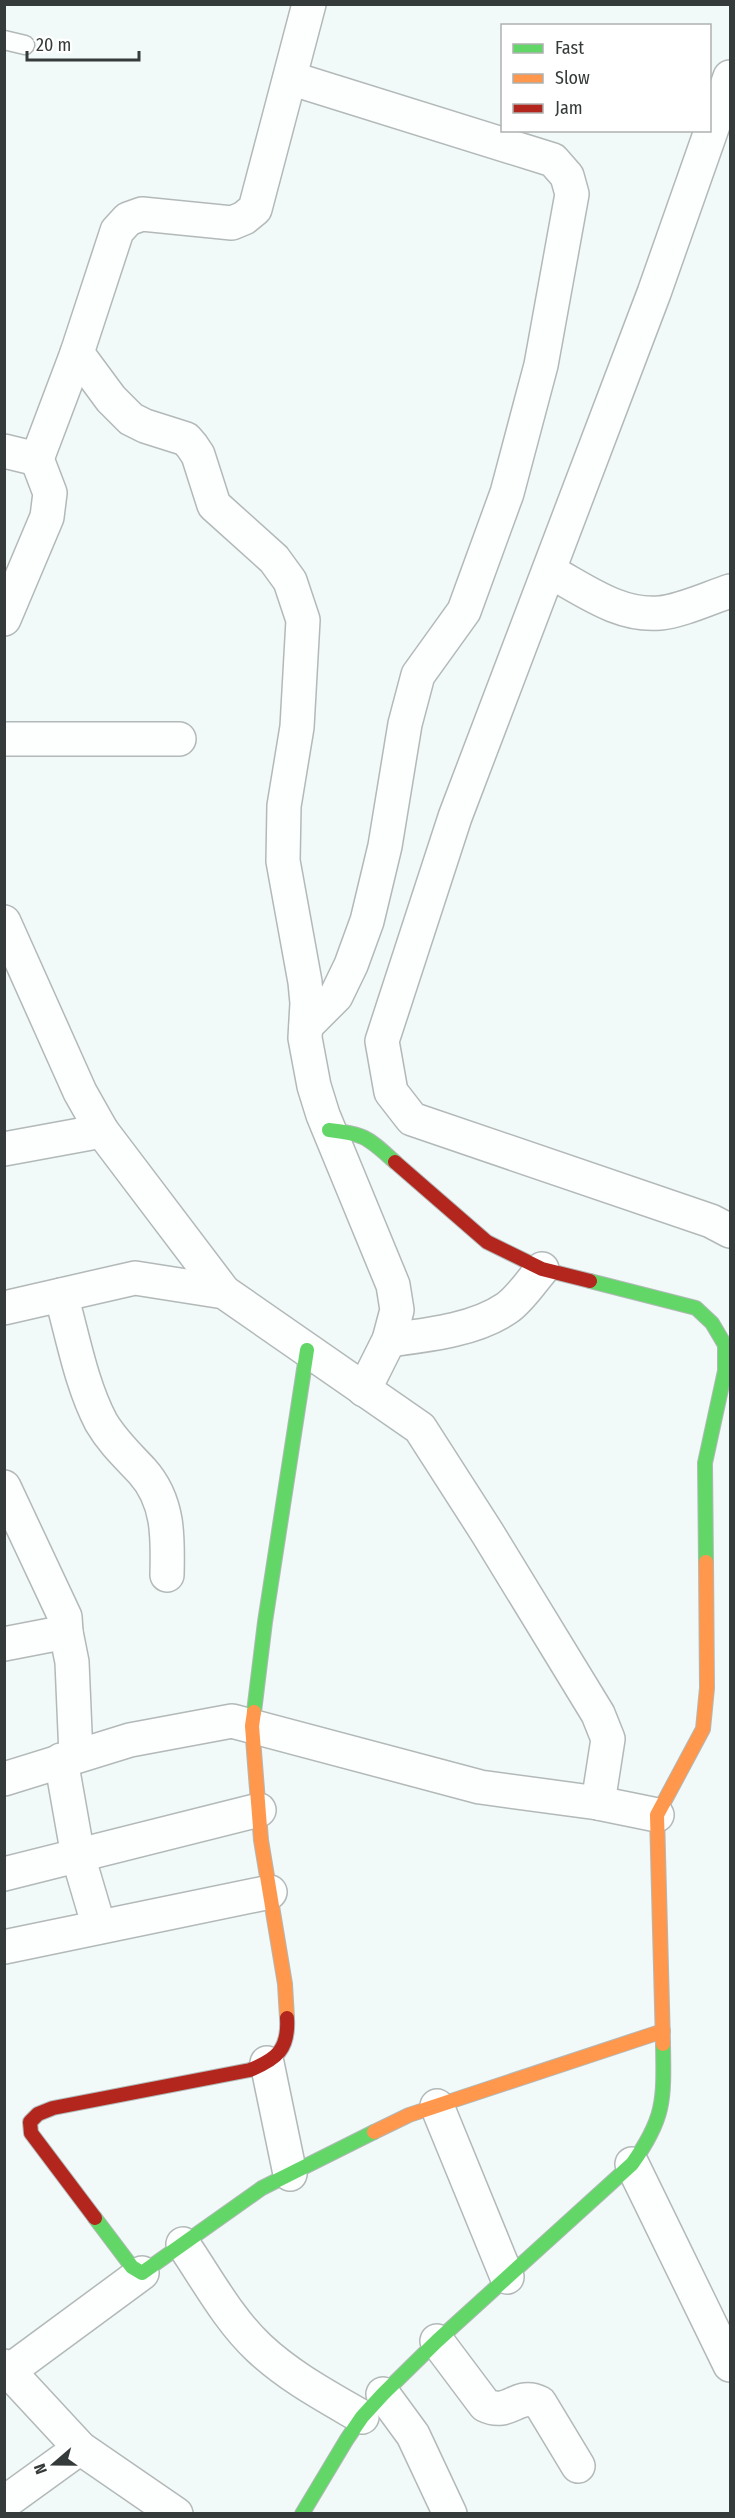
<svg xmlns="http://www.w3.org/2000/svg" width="735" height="2518" font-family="'Fira Sans Condensed',sans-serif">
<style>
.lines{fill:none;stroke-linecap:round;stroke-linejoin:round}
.lane-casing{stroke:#b2b9b8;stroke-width:21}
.street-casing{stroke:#b2b9b8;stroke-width:36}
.fast-casing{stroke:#b2b9b8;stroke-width:16}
.slow-casing{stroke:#b2b9b8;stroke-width:16}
.jam-casing{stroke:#b2b9b8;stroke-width:16}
.lane{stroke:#fdfefe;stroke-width:18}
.street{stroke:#fdfefe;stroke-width:33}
.fast{stroke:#63d668;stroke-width:14}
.slow{stroke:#ff974d;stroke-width:14}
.jam{stroke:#b3261e;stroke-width:14}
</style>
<rect width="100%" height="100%" fill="#f2faf9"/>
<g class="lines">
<g class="lane-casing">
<path id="lane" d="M 4,40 L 25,45"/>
</g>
<g class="street-casing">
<g id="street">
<path d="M 730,77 L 654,293 L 455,817 L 382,1041 L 391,1092 L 412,1119 L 711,1221 L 730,1231"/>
<path d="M 290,78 L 553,160 L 567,176 L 572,194 L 541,365 L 507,493 L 464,611 L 418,675 L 405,724 L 385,846 L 367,921 L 351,965 L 336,996 L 306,1026"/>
<path d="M 77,353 L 111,399 L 131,419 L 145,426 L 186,439 L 192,446 L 198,455 L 214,505 L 274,559 L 290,581 L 303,620 L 297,727 L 284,806 L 283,861 L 305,982 L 307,1003 L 305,1038 L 314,1086 L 323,1115 L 393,1285 L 397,1310 L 389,1340 L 364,1390"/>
<path d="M 4,451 L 37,459 L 77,353 L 117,231 L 128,219 L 142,214 L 232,223 L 244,218 L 255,209 L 309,4"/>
<path d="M 549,571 C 583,589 619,617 660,613 C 681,611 709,598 730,591"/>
<path d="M 4,619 L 47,517 L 50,493 L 37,459"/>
<path d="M 4,739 L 179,739"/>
<path d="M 4,922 L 80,1092 L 102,1131 L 224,1292"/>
<path d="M 4,1149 L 102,1131"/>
<path d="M 61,1295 C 73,1337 81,1384 101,1422 C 112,1441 127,1455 142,1471 C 169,1501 168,1537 167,1575"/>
<path d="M 4,1308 L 135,1278 L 224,1292 L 420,1428 L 488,1534 L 598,1714 L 608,1739 L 598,1803"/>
<path d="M 389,1340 C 427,1335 475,1330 507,1308 C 520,1299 531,1282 542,1269"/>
<path d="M 4,1487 L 65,1617 L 66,1632"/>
<path d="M 4,1644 L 66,1632 L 72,1662 L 76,1756"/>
<path d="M 61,1760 L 78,1856 L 99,1927"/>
<path d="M 4,1779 L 130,1740 L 232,1721 L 480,1787 L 598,1803 L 657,1815"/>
<path d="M 4,1874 L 259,1810"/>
<path d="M 4,1947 L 270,1892"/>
<path d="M 267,2063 L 290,2174"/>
<path d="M 437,2106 L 507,2277"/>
<path d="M 632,2164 L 730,2365"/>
<path d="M 183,2244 C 207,2279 228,2319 259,2348 C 290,2377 326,2396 362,2417"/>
<path d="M 437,2341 L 485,2405 C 510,2417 517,2391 540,2403 L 578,2466"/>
<path d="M 4,2366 L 80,2448 L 176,2514"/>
<path d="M 9,2371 L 142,2273"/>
<path d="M 383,2394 L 413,2435 L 450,2514"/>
<path d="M 4,2503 L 80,2448"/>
</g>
</g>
<g class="fast-casing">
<g id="fast">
<path d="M 329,1130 C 366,1134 368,1138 395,1162"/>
<path d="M 590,1281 L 696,1308 L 712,1323 L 725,1345 L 725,1371 L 705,1463 L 706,1562"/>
<path d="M 254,1712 L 265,1622 L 307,1350"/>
<path d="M 95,2218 L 132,2267 L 142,2273 L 262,2188 L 374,2132"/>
<path d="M 302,2514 L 347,2439 L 362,2417 L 383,2394 L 437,2341 L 632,2164 C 665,2118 664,2100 663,2044"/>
</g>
</g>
<g class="slow-casing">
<g id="slow">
<path d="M 254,1712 L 252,1726 L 261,1840 L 285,1984 L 287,2018"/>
<path d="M 663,2044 L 657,1815 L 703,1729 L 707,1688 L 706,1562"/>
<path d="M 374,2132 L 409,2115 L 663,2031"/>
</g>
</g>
<g class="jam-casing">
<g id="jam">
<path d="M 395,1162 L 487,1242 L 542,1269 L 590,1281"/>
<path d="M 95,2218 L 31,2133 L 30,2122 L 38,2114 L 53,2108 L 250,2070 C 277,2059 289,2049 287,2018"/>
</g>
</g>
<use href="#lane" class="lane"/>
<use href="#street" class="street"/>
<use href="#fast" class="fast"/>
<use href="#slow" class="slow"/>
<use href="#jam" class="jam"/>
</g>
<rect width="735" height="2518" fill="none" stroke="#353b3a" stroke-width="12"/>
<rect x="501" y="24" width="210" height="108" fill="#ffffff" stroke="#aeb1b0" stroke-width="1.5"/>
<rect x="513" y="44" width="30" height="9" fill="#63d668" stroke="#aeb1b0" stroke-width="1.5"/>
<text x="555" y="54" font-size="18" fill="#353b3a">Fast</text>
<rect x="513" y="74" width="30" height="9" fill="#ff974d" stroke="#aeb1b0" stroke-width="1.5"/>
<text x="555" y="84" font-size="18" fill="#353b3a">Slow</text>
<rect x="513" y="104" width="30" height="9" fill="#b3261e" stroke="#aeb1b0" stroke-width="1.5"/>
<text x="555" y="114" font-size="18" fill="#353b3a">Jam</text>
<g transform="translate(54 2464) rotate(250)" stroke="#ffffff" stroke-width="4.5" paint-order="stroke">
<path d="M0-4.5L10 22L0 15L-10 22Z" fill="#353b3a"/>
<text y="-9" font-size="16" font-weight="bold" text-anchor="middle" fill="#353b3a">N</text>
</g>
<path d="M27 51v9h112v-9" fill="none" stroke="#353b3a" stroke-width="3"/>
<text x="36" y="51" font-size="18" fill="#353b3a" stroke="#ffffff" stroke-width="4.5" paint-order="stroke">20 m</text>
</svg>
